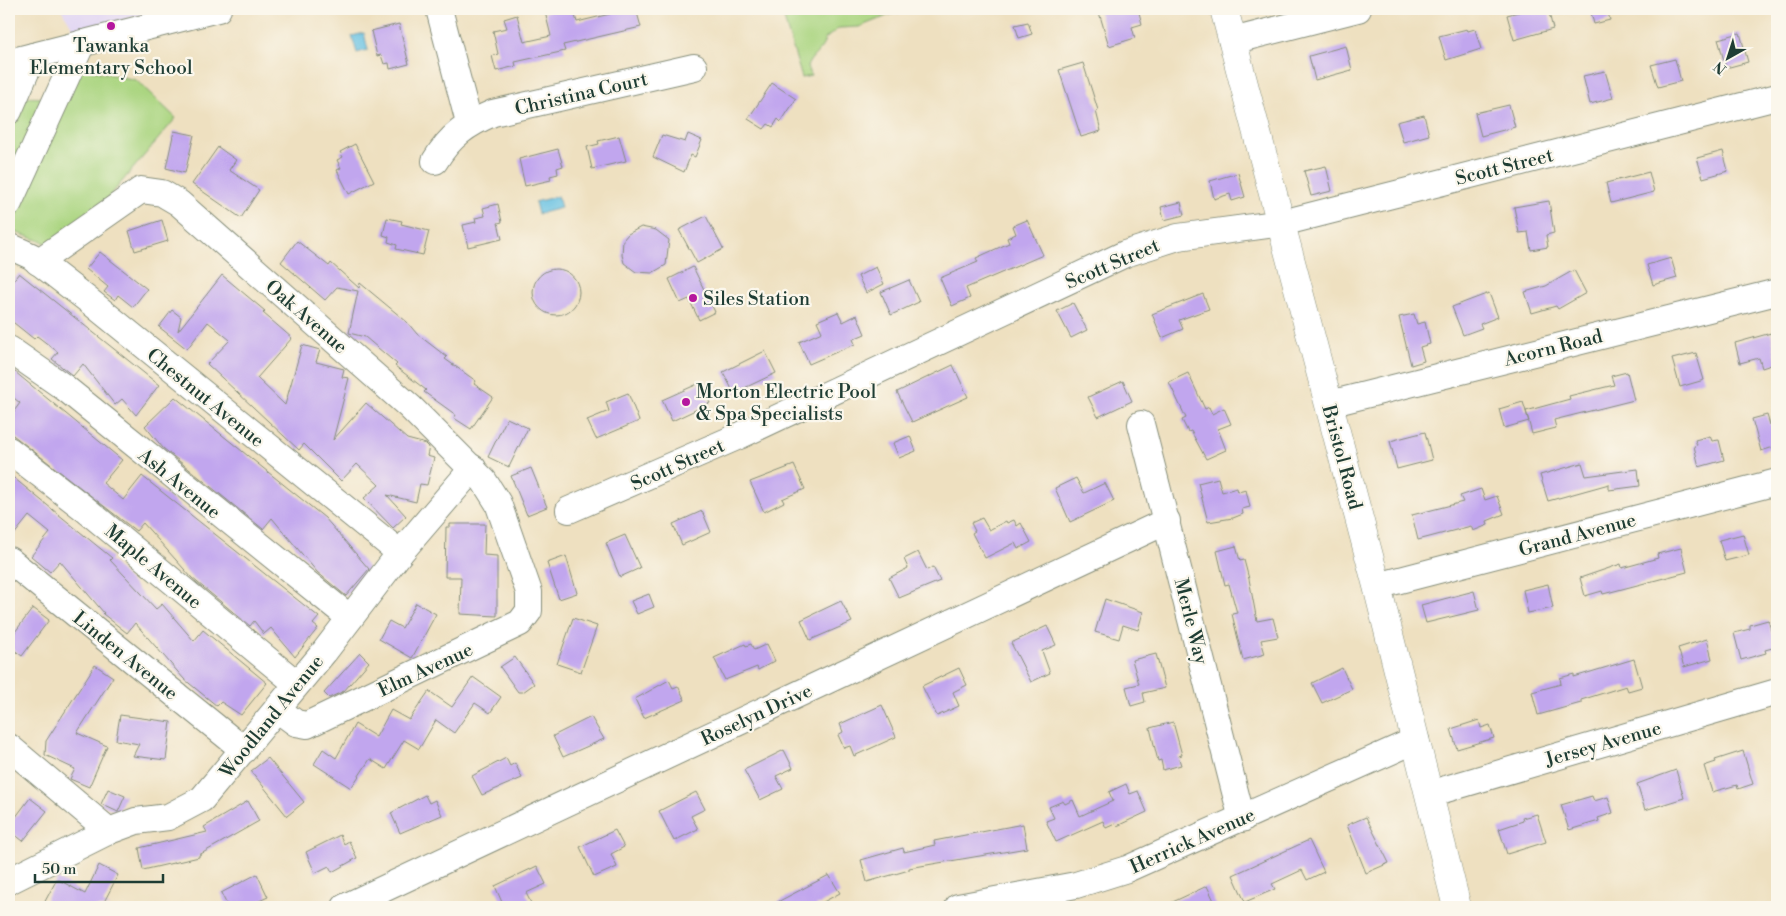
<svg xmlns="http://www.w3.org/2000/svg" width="1786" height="916" font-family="'Libre Bodoni',serif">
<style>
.built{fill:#e0d4f4}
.green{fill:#abd581;stroke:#65895a}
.water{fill:#64c0e2;stroke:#427e8b}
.building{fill:#c1a6ee}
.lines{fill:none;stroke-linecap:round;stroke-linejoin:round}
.minor-casing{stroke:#868e7a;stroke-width:28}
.major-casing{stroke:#868e7a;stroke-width:29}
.minor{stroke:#fff;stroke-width:26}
.major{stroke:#fff;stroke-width:28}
.poi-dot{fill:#b5179e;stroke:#fbf7ec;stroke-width:2}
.labels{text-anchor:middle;stroke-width:4.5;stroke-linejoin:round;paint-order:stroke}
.poi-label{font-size:19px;fill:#1f3d34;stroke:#fbf7ec;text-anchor:start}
.street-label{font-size:19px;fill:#1f3d34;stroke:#fbf7ec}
</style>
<rect width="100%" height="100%" fill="#fbf7ec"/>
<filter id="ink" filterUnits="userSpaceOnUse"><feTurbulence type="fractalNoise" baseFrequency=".02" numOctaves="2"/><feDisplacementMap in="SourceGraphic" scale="10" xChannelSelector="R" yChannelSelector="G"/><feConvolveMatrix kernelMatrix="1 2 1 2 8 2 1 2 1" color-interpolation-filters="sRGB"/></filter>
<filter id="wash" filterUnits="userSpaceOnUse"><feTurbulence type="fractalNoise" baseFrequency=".0096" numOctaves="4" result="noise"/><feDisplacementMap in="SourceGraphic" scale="20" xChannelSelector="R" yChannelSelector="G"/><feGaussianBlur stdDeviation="1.12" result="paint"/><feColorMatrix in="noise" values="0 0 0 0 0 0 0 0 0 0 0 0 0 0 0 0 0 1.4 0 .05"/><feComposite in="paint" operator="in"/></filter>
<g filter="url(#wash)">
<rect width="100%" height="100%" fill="#eee0c0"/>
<path class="built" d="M 61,9 L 220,9 L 82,43 Z"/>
<g class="green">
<path d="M 781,9 L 910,9 L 907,12 L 892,14 L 859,27 L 839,28 L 825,39 C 822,53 811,55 807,67 L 811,76 L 802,78 Z"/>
<path d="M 78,67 L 136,80 L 176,118 L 97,211 L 49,244 L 9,230 L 9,221 Z"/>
<path d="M 24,97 L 46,98 L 9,181 L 9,131 Z"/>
</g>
<g class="water">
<path d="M 364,33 L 368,50 L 357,53 L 352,36 Z"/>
<path d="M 558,196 L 561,208 L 538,214 L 535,202 Z"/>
</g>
<g id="blocks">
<g class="building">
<path d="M 558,9 L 573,9 L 577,22 L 610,14 L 609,9 L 636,9 L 641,27 L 563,45 L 565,51 L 515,62 L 516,66 L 496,71 L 492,56 L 498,54 L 493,31 L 507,28 L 504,19 L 517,15 L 524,42 L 551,36 L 545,12 Z"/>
<path d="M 1098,9 L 1138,9 L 1142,24 L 1132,27 L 1135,38 L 1109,46 Z"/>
<path d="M 1530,9 L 1548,9 L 1553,29 L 1514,40 L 1507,15 Z"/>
<path d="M 1590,9 L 1607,9 L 1610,20 L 1594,24 Z"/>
<path d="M 1028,22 L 1032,34 L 1019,38 L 1015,25 Z"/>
<path d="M 399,24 L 409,64 L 390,69 L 389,63 L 384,64 L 381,55 L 377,56 L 371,31 Z"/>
<path d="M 1467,29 L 1468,31 L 1475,29 L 1481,49 L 1446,60 L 1439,36 Z"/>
<path d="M 1740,33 L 1748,62 L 1726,68 L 1718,39 Z"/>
<path d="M 1346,46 L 1352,70 L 1315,80 L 1309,56 Z"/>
<path d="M 1675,59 L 1681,81 L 1658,87 L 1651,65 Z"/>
<path d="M 1083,63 L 1098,110 L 1096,111 L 1101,131 L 1081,137 L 1059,70 Z"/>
<path d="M 1605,71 L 1613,98 L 1590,104 L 1583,76 Z"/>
<path d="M 772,83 L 796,99 L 781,122 L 778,119 L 773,127 L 768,124 L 764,129 L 748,119 Z"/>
<path d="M 1509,105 L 1515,127 L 1481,136 L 1475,113 Z"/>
<path d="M 1424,115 L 1429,135 L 1403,142 L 1397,122 Z"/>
<path d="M 174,131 L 194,135 L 185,173 L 166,168 Z"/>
<path d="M 688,134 L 702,140 L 695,157 L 691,155 L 684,172 L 653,157 L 662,135 L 685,142 Z"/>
<path d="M 619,136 L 626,161 L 592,169 L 587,147 L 599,144 L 598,141 Z"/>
<path d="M 355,144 L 374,181 L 349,194 L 337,170 L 341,168 L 337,160 L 343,157 L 340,152 Z"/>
<path d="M 218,147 L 236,160 L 229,170 L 259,190 L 241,218 L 192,184 Z"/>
<path d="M 558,149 L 563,166 L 557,168 L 558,174 L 550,176 L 551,180 L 525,186 L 519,159 Z"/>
<path d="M 1723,151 L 1728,171 L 1703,178 L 1697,158 Z"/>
<path d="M 1326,166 L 1332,191 L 1311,196 L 1304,171 Z"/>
<path d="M 1649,172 L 1654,192 L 1611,203 L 1606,183 Z"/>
<path d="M 1238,173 L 1245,197 L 1232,201 L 1230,194 L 1214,199 L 1210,181 Z"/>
<path d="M 1549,201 L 1554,233 L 1546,235 L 1548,247 L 1531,250 L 1528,232 L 1519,233 L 1514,207 Z"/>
<path d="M 1181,202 L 1184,215 L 1164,220 L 1161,207 Z"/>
<path d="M 498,204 L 502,222 L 498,223 L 502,239 L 468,247 L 463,225 L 476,222 L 475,218 L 485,216 L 483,208 Z"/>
<path d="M 706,216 L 723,249 L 697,263 L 679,230 Z"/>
<path d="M 387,218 L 402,221 L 401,224 L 429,231 L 423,255 L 396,249 L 397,245 L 388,242 L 389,237 L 383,235 Z"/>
<path d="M 162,220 L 168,241 L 135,251 L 129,231 Z"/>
<path d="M 1027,220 L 1043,255 L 966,288 L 970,298 L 952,306 L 940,278 L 978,262 L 976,258 L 1009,243 L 1007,238 L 1016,234 L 1013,226 Z"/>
<path d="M 641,227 L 656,230 L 669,240 L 666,265 L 652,273 L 636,272 L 624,263 L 622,255 L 623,240 L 628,234 Z"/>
<path d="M 297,241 L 329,266 L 331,263 L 359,288 L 360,283 L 407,322 L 417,334 L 447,357 L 445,359 L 476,381 L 474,384 L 493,397 L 471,429 L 454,418 L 456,415 L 424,392 L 426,390 L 395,366 L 397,364 L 365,337 L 349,333 L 358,291 L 337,287 L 325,300 L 281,262 Z"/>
<path d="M 100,252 L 147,289 L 133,307 L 118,295 L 115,300 L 104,292 L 108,287 L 86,269 Z"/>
<path d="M 1671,258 L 1677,278 L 1653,285 L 1647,265 Z"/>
<path d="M 693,267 L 715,312 L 699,320 L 689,299 L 680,303 L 669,279 Z"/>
<path d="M 876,267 L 884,284 L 866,293 L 858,276 Z"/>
<circle cx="556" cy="292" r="23"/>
<path d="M 1574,270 L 1586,293 L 1558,309 L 1556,306 L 1532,313 L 1525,292 L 1546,286 Z"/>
<path d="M 19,273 L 159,385 L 136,415 L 122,399 L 115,405 L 83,364 L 73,376 L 52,359 L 58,352 L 37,336 L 34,339 L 9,319 L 9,286 Z"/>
<path d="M 222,275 L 265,311 L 263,313 L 292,338 L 257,378 L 285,405 L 302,345 L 320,350 L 316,362 L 344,369 L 342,377 L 349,378 L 333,440 L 366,403 L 407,439 L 426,444 L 429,447 L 427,456 L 434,458 L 427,485 L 420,484 L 416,502 L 387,495 L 406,516 L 393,528 L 364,498 L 379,485 L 357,464 L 341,481 L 304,444 L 299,450 L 207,364 L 230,340 L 208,322 L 187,349 L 159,327 L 172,310 L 181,317 L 178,331 Z"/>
<path d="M 909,280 L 919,302 L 891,315 L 881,292 Z"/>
<path d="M 1489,293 L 1498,317 L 1480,324 L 1482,328 L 1463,335 L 1452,307 Z"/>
<path d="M 1203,294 L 1209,309 L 1179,320 L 1183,329 L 1162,338 L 1152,314 Z"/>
<path d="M 1073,303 L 1087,330 L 1071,338 L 1057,311 Z"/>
<path d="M 838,312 L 843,322 L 857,315 L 865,334 L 853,339 L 855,344 L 809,364 L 799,342 L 822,332 L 817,321 Z"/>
<path d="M 1414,314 L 1417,324 L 1425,322 L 1430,344 L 1420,347 L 1424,361 L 1411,365 L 1399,317 Z"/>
<path d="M 1771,333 L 1777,363 L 1762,368 L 1759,358 L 1740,363 L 1735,343 Z"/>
<path d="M 765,351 L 776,373 L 734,393 L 723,372 Z"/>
<path d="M 1696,353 L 1704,380 L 1680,387 L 1672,359 Z"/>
<path d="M 953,365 L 968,397 L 912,422 L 897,392 Z"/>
<path d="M 9,367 L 122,460 L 103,483 L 123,500 L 142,476 L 319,617 L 313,624 L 318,628 L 295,657 L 271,628 L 264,634 L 254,621 L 250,626 L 192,578 L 143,523 L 136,531 L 9,432 L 9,418 L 20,403 L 9,394 Z"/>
<path d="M 1627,372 L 1634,400 L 1554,420 L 1556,428 L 1532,434 L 1526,411 L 1570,399 L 1569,396 L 1614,385 L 1611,376 Z"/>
<path d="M 1188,373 L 1205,409 L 1209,407 L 1212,414 L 1224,408 L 1231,424 L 1218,429 L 1226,450 L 1206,459 L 1191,431 L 1188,432 L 1182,420 L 1186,418 L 1169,382 Z"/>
<path d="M 1123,381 L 1132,401 L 1098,417 L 1088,397 Z"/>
<path d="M 700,383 L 710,403 L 672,421 L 662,400 Z"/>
<path d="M 628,393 L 639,421 L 596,439 L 587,420 L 609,411 L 606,402 Z"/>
<path d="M 175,397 L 325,518 L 369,569 L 346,596 L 317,572 L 272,518 L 263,529 L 163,448 L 145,426 Z"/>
<path d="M 1523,402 L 1529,421 L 1504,428 L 1499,409 Z"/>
<path d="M 1767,415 L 1770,425 L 1777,423 L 1777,446 L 1761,451 L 1752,419 Z"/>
<path d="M 507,418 L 528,428 L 509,467 L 488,457 Z"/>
<path d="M 1425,432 L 1432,460 L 1397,469 L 1390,441 Z"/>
<path d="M 910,436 L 916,451 L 899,458 L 893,443 Z"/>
<path d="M 1710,436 L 1712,441 L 1719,440 L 1724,460 L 1699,467 L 1694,446 L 1697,445 L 1695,440 Z"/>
<path d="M 1582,463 L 1586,476 L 1638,469 L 1640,486 L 1609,490 L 1609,484 L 1548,501 L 1540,475 Z"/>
<path d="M 794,465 L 805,489 L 782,499 L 784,502 L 764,512 L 750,482 Z"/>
<path d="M 531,468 L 547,507 L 527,515 L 511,476 Z"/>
<path d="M 9,474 L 112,558 L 110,560 L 156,609 L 162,604 L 194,641 L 203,630 L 267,683 L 241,715 L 221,702 L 217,706 L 184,679 L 135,623 L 127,633 L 103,614 L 104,613 L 60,561 L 50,572 L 31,556 L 50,533 L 29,516 L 9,541 Z"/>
<path d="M 1076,478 L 1084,493 L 1105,483 L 1114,501 L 1070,522 L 1055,488 Z"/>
<path d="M 1218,478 L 1222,492 L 1237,488 L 1238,492 L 1246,490 L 1250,507 L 1242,509 L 1243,514 L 1233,518 L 1208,522 L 1198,483 Z"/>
<path d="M 1481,489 L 1485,500 L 1497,496 L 1504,514 L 1487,521 L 1488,525 L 1473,531 L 1471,526 L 1418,540 L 1412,515 L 1463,502 L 1460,496 Z"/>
<path d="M 702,511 L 711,532 L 682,545 L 673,524 Z"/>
<path d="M 982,518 L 989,530 L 1006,521 L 1007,523 L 1014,520 L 1017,526 L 1021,523 L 1031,542 L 1018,549 L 1015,543 L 985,558 L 972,533 L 975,531 L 971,523 Z"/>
<path d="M 450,524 L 485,524 L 484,555 L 497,556 L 497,616 L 460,614 L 461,577 L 445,577 L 446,527 L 450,527 Z"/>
<path d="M 1743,534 L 1749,555 L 1725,561 L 1719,540 Z"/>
<path d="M 625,535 L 640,568 L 620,577 L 606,543 Z"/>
<path d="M 1236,546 L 1240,561 L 1244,560 L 1249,579 L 1257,621 L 1273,618 L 1278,637 L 1261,640 L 1265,654 L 1243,660 L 1232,614 L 1237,613 L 1229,584 L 1225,585 L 1217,551 Z"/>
<path d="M 1681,548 L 1687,572 L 1603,594 L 1602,591 L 1585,596 L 1580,578 L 1621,564 L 1622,568 L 1658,558 L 1657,554 Z"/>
<path d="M 918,552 L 927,570 L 933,567 L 940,581 L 899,598 L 889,578 L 908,568 L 904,559 Z"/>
<path d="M 566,556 L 577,593 L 559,599 L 547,563 Z"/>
<path d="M 1548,584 L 1553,608 L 1528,613 L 1523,590 Z"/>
<path d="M 1474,591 L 1479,610 L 1426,623 L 1421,605 Z"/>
<path d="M 649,594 L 654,607 L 637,614 L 631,601 Z"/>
<path d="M 1105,599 L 1143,612 L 1138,630 L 1123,625 L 1119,639 L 1095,632 Z"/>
<path d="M 841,601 L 852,622 L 810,640 L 801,620 Z"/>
<path d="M 416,603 L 436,614 L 412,658 L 379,639 L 389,621 L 402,628 Z"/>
<path d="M 33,608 L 49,620 L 22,656 L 9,646 L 9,640 Z"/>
<path d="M 573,618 L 597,626 L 581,672 L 557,664 Z"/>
<path d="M 1768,620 L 1776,647 L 1765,650 L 1766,653 L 1741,660 L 1734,633 L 1750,629 L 1750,625 Z"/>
<path d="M 1047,626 L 1056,645 L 1042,651 L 1050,673 L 1031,682 L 1011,643 Z"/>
<path d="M 1707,639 L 1712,659 L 1684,667 L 1678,648 Z"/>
<path d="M 745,644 L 746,646 L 751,644 L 754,650 L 767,644 L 775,661 L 758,670 L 757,667 L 725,680 L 714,658 Z"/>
<path d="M 360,653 L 369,662 L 344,691 L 329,698 L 324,693 Z"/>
<path d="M 1156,654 L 1165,688 L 1143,693 L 1145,702 L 1131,706 L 1126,687 L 1139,684 L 1132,660 Z"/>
<path d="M 515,657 L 534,684 L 523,692 L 518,692 L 500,667 Z"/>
<path d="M 1634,659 L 1642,687 L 1628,691 L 1626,686 L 1581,700 L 1581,703 L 1538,715 L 1532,692 L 1561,684 L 1560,678 L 1574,674 L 1574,677 Z"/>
<path d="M 95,665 L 113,677 L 77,733 L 107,746 L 89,787 L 70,779 L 75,769 L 45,755 L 46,741 Z"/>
<path d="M 959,668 L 967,685 L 953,692 L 959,706 L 937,716 L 922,686 Z"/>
<path d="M 1342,668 L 1352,689 L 1322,703 L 1312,683 Z"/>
<path d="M 473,677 L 501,697 L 490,713 L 475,703 L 454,733 L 436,720 L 419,749 L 404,740 L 386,769 L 370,759 L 351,788 L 314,764 L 323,749 L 336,758 L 355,724 L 376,737 L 391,710 L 409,720 L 429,691 L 452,707 Z"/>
<path d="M 669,680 L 673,688 L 678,686 L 685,700 L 644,718 L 635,699 Z"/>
<path d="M 882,705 L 896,737 L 854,756 L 850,746 L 844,748 L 838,735 L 843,732 L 840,724 Z"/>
<path d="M 120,715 L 171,722 L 166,760 L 133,756 L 139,744 L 116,740 Z"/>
<path d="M 591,717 L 604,739 L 563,757 L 553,736 Z"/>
<path d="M 1479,720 L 1481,728 L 1490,725 L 1494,738 L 1457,749 L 1451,729 Z"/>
<path d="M 1173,722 L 1182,755 L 1178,756 L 1181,765 L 1163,770 L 1161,760 L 1158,761 L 1150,728 Z"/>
<path d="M 784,750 L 793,768 L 776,776 L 783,789 L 760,800 L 744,770 Z"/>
<path d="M 1743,751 L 1753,784 L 1738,789 L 1737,785 L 1712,792 L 1704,766 L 1716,762 L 1715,760 Z"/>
<path d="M 268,758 L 304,802 L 287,816 L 251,771 Z"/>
<path d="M 506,758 L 510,766 L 515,763 L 522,778 L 482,795 L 472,776 Z"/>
<path d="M 1676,770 L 1684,798 L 1645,810 L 1637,784 Z"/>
<path d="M 1126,784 L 1130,794 L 1138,791 L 1147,812 L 1117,826 L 1115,824 L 1106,828 L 1103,821 L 1056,842 L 1046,821 L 1054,818 L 1049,807 L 1063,801 L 1065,804 L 1073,800 L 1080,816 L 1113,801 L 1109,792 Z"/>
<path d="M 108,789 L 125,796 L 118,812 L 101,804 Z"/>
<path d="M 696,792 L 705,809 L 691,816 L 698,829 L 674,841 L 659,811 Z"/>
<path d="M 425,795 L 429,803 L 435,800 L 442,815 L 400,833 L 391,813 Z"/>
<path d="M 1592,796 L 1594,801 L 1608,797 L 1613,813 L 1598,818 L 1599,821 L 1569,830 L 1561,805 Z"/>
<path d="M 30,798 L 47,811 L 23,841 L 9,830 L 9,826 Z"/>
<path d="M 248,801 L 259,821 L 199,855 L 199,857 L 143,870 L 139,848 L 207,832 L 204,827 Z"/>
<path d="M 1537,814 L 1546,842 L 1507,854 L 1499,829 L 1523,821 L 1522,818 Z"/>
<path d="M 1366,817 L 1389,863 L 1366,873 L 1347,825 Z"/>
<path d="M 1023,824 L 1027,848 L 909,868 L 909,870 L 867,882 L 861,860 L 903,848 L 904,852 L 935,845 L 934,841 Z"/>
<path d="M 615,830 L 624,847 L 611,854 L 617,867 L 594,877 L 580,847 Z"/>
<path d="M 340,835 L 344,844 L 349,841 L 357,858 L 332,872 L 329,866 L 315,873 L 306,852 Z"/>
<path d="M 1309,840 L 1324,872 L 1307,880 L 1302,870 L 1272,884 L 1275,889 L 1245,902 L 1233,875 Z"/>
<path d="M 99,865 L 118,875 L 103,904 L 110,907 L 42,907 L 57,879 L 85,894 Z"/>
<path d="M 537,866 L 546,884 L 526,893 L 533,907 L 504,907 L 495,886 Z"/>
<path d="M 257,874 L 268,897 L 246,907 L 228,907 L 221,893 Z"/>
<path d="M 829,875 L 840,893 L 814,907 L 768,907 Z"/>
<path d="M 1207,886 L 1217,907 L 1162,907 Z"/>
</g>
</g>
</g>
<g filter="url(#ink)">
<use href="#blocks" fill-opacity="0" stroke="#868e7a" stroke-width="1"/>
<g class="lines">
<g class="minor-casing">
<g id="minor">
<path d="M 439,9 L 469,123"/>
<path d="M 1232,41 L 1358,9"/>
<path d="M 9,62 L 218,9"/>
<path d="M 9,111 L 33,56"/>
<path d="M 435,161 C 450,136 467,124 493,113 L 694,67"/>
<path d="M 9,203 L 82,43"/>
<path d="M 9,246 L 31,256 L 88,300 L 400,553"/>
<path d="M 38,262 L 141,190 L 162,193 L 179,203 L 410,407 L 484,481 L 498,503 L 529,592 L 529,611 L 520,623 L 307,725 L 296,723 L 277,709"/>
<path d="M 9,349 L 65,388 L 350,618"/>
<path d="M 1329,404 L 1777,292"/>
<path d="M 1141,424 L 1242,819"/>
<path d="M 9,450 L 85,509 L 297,684"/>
<path d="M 569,510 L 739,436 L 1125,254 L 1178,237 L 1282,223 L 1777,97"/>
<path d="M 9,560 L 244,750"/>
<path d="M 1377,586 L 1777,482"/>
<path d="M 9,747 L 109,831"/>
<path d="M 1429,794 L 1777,692"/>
<path d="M 9,881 L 109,831 L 136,821 L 168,817 L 202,799 L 325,651 L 400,553 L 473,468"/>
<path d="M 345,907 L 1167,521"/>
<path d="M 958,907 L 1076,885 L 1127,869 L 1416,740"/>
</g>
</g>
<g class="major-casing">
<path id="major" d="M 1224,9 L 1377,586 L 1457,907"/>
</g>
<use href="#minor" class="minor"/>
<use href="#major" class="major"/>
</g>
</g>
<g class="poi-dot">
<circle cx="111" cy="26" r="5"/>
<circle cx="693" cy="298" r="5"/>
<circle cx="686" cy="402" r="5"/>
</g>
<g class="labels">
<g class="poi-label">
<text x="111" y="52" text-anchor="middle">Tawanka<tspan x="111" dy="22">Elementary School</tspan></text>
<text x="703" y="305">Siles Station</text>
<text x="696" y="398">Morton Electric Pool<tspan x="696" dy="22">&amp; Spa Specialists</tspan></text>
</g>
<g class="street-label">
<text transform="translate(581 93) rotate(-13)" y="7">Christina Court</text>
<text transform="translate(1504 166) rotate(-14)" y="7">Scott Street</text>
<text transform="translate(1112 263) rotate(-23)" y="7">Scott Street</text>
<text transform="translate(307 316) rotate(41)" y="7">Oak Avenue</text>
<text transform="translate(1553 347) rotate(-14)" y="7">Acorn Road</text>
<text transform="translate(206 397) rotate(39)" y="7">Chestnut Avenue</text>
<text transform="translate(1343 457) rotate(75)" y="7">Bristol Road</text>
<text transform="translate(677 464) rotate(-24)" y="7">Scott Street</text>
<text transform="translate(180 483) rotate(39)" y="7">Ash Avenue</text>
<text transform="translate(1577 534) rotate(-15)" y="7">Grand Avenue</text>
<text transform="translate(154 566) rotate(40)" y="7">Maple Avenue</text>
<text transform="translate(1192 621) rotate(76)" y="7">Merle Way</text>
<text transform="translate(126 655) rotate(39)" y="7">Linden Avenue</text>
<text transform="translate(425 669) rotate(-25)" y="7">Elm Avenue</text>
<text transform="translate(756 714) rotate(-25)" y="7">Roselyn Drive</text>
<text transform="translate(271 716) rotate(-51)" y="7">Woodland Avenue</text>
<text transform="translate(1603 743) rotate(-16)" y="7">Jersey Avenue</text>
<text transform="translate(1192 840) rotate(-24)" y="7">Herrick Avenue</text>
</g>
</g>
<rect width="1786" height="916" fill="none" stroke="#fbf7ec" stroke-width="30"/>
<g transform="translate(1728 58) rotate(219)" stroke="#fbf7ec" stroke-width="4" paint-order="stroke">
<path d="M0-4L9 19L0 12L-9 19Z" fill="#1f3d34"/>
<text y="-8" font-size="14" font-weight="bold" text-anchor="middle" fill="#1f3d34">N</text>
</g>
<path d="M35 874v8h128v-8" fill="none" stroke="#1f3d34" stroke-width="2.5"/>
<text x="42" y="874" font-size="15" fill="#1f3d34" stroke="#fbf7ec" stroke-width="4" paint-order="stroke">50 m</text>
</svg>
